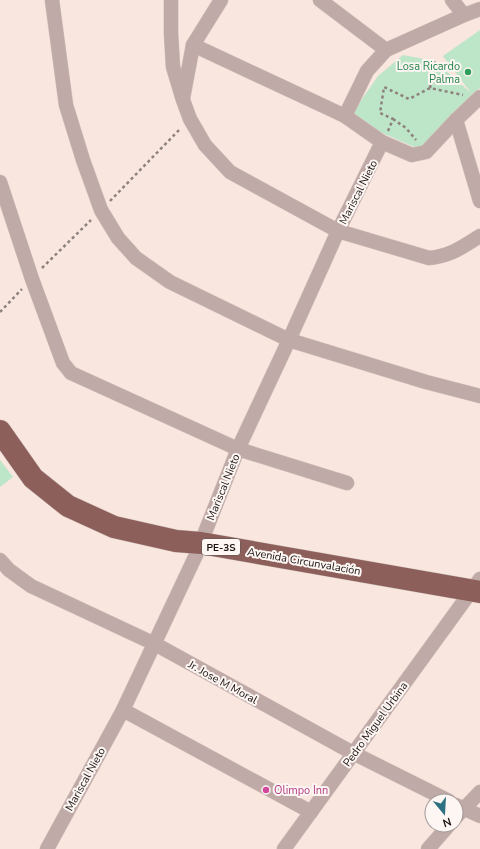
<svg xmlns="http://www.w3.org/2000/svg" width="480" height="849" font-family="'Nunito Sans',sans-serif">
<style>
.green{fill:#bde5c7}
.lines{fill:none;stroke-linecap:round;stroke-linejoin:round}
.street-casing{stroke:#d4c4be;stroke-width:15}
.highway-casing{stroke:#d4c4be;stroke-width:23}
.path{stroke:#8e827e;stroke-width:2.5;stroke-dasharray:3 3;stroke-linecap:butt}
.street{stroke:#c0aaa7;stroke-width:14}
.highway{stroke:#8c5f5a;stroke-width:22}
.leisure-dot{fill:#2e9e5b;stroke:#fdf6f3;stroke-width:1.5}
.hotel-dot{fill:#d1479c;stroke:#fdf6f3;stroke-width:1.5}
.labels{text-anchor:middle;stroke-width:4;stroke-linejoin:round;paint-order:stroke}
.shield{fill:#fdf6f3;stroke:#5d5755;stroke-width:1}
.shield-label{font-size:10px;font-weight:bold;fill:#191311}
.leisure-label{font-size:11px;fill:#27864d;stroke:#fdf6f3;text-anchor:end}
.street-label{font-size:11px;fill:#191311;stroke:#fdf6f3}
.hotel-label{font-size:11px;fill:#b23c85;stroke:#fdf6f3;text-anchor:start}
</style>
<rect width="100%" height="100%" fill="#f8e6df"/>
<g class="green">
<path d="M 480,30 L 480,88 L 472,94 L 477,99 L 439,128 L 426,152 L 380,132 L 351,115 L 378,76 L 403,55 L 435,61 L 471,93 L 443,56 Z"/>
<path d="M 0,460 L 13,477 L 0,487 Z"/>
</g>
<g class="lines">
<g class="street-casing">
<g id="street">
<path d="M 52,0 L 66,105 L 83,160 L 101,210 L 118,238 L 136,258 L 170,282 L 289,340 L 426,382 L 480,396"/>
<path d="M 171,0 L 171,33 L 173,67 L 183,100 L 190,119 L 205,145 L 230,172 L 338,231 L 429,258 C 451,256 462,247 480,236"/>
<path d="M 320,0 L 386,50"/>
<path d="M 452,0 L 464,15"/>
<path d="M 193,45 L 345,116 L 382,142 L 412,155 L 426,152 L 456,120 L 480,97"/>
<path d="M 183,98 L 193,45 L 221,0"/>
<path d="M 345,116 L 367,71 L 386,50 L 464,15 L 480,9"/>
<path d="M 456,120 L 480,201"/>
<path d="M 0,182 L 32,279 L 63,363 L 71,373 L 238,449 L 347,483"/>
<path d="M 0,560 L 9,570 L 31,586 L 155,644 L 353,753 L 449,801"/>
<path d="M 123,710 L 311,812"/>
<path d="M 456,805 L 480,816"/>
<path d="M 456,817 L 480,792"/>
<path d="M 47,849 L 123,710 L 196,555 L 238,449 L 289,340 L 338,231 L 382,142"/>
<path d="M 284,849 L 480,579"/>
<path d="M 428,849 L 449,825"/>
</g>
</g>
<g class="highway-casing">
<path id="highway" d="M 0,431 L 33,478 L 68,506 L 114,527 L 176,541 L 201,543 L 480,592"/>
</g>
<g class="path">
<path d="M 430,88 L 435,61"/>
<path d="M 393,119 L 406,128 L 416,140"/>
<path d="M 388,131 L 393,119 L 380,113 L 384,87 L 409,99 L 430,88 L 463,95"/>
<path d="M 110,201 L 181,128"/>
<path d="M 42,268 L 91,220"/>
<path d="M 0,312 L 22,289"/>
</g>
<use href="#street" class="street"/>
<use href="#highway" class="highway"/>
</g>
<circle class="leisure-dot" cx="468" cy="72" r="4"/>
<circle class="hotel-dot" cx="266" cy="790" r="4"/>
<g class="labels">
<rect class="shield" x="202" y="539" width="38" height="16" rx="3"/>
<g class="shield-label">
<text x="221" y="551">PE-3S</text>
</g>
<g class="leisure-label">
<text x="460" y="70">Losa Ricardo<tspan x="460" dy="13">Palma</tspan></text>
</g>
<g class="street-label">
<text transform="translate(358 192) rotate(-63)" y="4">Mariscal Nieto</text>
<text transform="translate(223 487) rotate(-68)" y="4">Mariscal Nieto</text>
<text transform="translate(304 561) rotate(10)" y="4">Avenida Circunvalación</text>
<text transform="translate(223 682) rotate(29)" y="4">Jr. Jose M Moral</text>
<text transform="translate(375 724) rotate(-54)" y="4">Pedro Miguel Urbina</text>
<text transform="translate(85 779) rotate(-61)" y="4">Mariscal Nieto</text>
</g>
<g class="hotel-label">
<text x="274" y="794">Olimpo Inn</text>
</g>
</g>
<g transform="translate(444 813) rotate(162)"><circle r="19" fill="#fdf6f3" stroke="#a29b99"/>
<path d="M0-3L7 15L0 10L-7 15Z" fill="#2d7082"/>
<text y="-6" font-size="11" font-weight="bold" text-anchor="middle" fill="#191311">N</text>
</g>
</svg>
